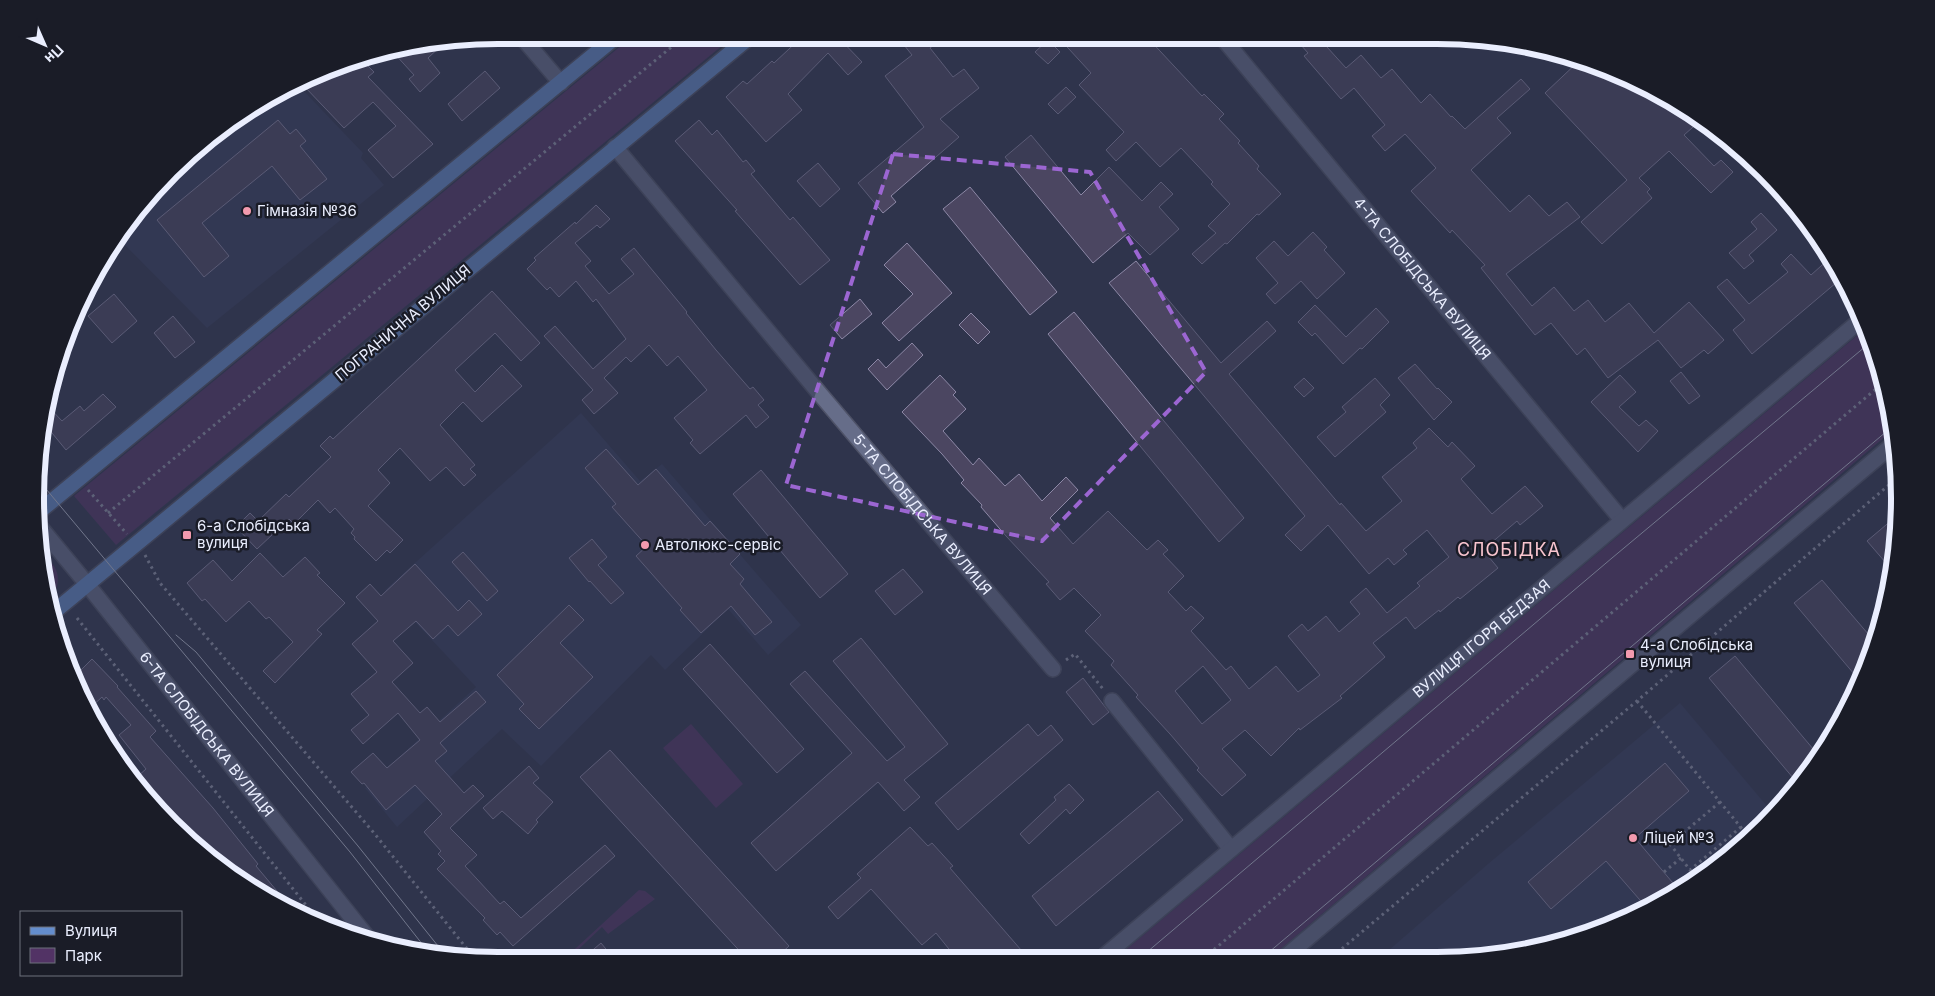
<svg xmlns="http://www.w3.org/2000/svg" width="1935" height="996" font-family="Inter,sans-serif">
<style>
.built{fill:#363c5b}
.green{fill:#523365}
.building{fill:#4b4661;stroke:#8d88a6;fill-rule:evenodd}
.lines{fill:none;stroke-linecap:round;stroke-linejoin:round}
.minor-casing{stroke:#4e5267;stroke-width:18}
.major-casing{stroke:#4e5267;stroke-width:18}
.path{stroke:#9498ac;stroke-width:3;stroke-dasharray:2.5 4;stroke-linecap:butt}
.minor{stroke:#666d89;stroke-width:15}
.major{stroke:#648dcd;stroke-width:15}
.tram{stroke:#c1c5d7;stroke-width:1}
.marked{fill:none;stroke:#9c66d2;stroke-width:4;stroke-dasharray:10 6;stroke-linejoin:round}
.poi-dot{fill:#f29aae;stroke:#1a1c27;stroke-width:2}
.labels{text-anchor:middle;stroke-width:5;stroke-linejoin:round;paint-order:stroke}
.poi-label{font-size:15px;fill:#eaeefe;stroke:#1a1c27;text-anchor:start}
.street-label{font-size:15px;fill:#eaeefe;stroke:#1a1c27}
.quarter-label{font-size:18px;letter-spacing:1px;fill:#f9c5cf;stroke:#1a1c27}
.rim{fill:none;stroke:#eaeefe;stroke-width:6}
</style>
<rect width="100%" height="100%" fill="#2f344c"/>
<g class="built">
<path d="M 299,86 L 363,153 L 361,158 L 384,185 L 207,328 L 117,237 L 216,131 Z"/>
<path d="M 581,413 L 640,481 L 662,464 L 801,625 L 768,655 L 728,609 L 665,670 L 651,655 L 541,766 L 502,729 L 397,827 L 365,788 L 476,687 L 385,590 Z"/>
<path d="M 1680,703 L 1772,812 L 1719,865 L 1614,926 L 1498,957 L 1381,957 L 1488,864 Z"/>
</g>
<g class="green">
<path d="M 634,35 L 735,35 L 116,545 L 74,496 Z"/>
<path d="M 1866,328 L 1875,349 L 1894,429 L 1270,958 L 1116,958 Z"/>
<path d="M 39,548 C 57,568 64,574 52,600 L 39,558 Z"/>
<path d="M 691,724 L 743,784 L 716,808 L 663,748 Z"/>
<path d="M 639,890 L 645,891 L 655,899 L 608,934 L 602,927 L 567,960 L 563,960 Z"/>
</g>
<g class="building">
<path d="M 804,35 L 836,35 L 862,62 L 848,75 L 828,53 L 788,94 L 802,110 L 766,142 L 726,97 L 743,81 L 747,84 L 772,61 L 774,63 Z"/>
<path d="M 896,35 L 947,35 L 930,48 L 953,77 L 964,69 L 979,88 L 940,119 L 959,137 L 891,196 L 896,202 L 883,213 L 858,183 L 924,127 L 885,76 L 912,55 Z"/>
<path d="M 1057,36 L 1146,36 L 1202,96 L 1204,94 L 1224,114 L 1219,119 L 1240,141 L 1238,143 L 1259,166 L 1257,169 L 1281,194 L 1259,215 L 1257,214 L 1227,244 L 1225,243 L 1202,264 L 1192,254 L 1216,233 L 1208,226 L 1230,204 L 1211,184 L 1213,182 L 1181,148 L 1160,167 L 1136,142 L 1116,161 L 1106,150 L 1124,132 L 1079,85 L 1091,73 Z"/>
<path d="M 1293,36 L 1317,36 L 1346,68 L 1361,55 L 1381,78 L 1392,69 L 1421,103 L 1430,94 L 1451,117 L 1452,116 L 1465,129 L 1521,79 L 1530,89 L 1497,118 L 1511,133 L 1471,170 L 1510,212 L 1529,195 L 1549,216 L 1567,202 L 1580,217 L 1506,274 L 1532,306 L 1554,287 L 1574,311 L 1588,300 L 1605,322 L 1629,303 L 1654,333 L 1689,302 L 1724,340 L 1708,354 L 1704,350 L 1681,368 L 1658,340 L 1608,378 L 1585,348 L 1577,355 L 1551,323 L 1535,335 L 1481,268 L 1485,265 L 1452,230 L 1450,233 L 1411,191 L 1436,168 L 1405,134 L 1385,151 L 1372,136 L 1385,125 L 1354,88 L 1341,99 L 1304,56 L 1308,53 Z"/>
<path d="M 1048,40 L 1060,52 L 1048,64 L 1035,52 Z"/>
<path d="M 443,44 L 428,58 L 440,73 L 420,92 L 409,79 L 414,75 L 393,52 Z"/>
<path d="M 360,58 L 374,72 L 368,77 L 433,144 L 393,178 L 368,150 L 396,126 L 373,102 L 344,128 L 304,86 L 310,81 L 349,60 Z"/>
<path d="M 1580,60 L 1642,83 L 1701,120 L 1684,135 L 1714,166 L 1721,160 L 1733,172 L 1711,193 L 1669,151 L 1639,178 L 1650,189 L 1647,192 L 1652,198 L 1602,244 L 1581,222 L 1627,180 L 1545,93 Z"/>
<path d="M 485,71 L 500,88 L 462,121 L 448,104 Z"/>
<path d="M 1066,87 L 1076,97 L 1058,114 L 1048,104 Z"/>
<path d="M 278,120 L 290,134 L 296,129 L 306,141 L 300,146 L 327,179 L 300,200 L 272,166 L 202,223 L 229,256 L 204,277 L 157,220 Z"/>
<path d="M 699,120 L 712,135 L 717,130 L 743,162 L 746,160 L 755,171 L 751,174 L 790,220 L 793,217 L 830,260 L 800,285 L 735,211 L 737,210 L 675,141 Z"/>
<path d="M 1031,135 L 1081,195 L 1109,167 L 1142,201 L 1161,182 L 1173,194 L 1159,207 L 1179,229 L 1150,255 L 1128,233 L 1093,263 L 1005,157 Z"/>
<path d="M 818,163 L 840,189 L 820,207 L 797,181 Z"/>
<path d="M 970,187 L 1057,292 L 1030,315 L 943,209 Z"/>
<path d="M 596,205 L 610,219 L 600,228 L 597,225 L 575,243 L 591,261 L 585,266 L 609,294 L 634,274 L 621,259 L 634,248 L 687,312 L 686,313 L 716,350 L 750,389 L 753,387 L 764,400 L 758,405 L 769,417 L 756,428 L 746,415 L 700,454 L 690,443 L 693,440 L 674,418 L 707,390 L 678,356 L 667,366 L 649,345 L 631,362 L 626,357 L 604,378 L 618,393 L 594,414 L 582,400 L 593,390 L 544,336 L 555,326 L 593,369 L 626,339 L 596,299 L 593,302 L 576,281 L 559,297 L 550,287 L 547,290 L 527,269 L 536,260 L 534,258 L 575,222 L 576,224 Z"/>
<path d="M 1761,213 L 1777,230 L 1749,255 L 1754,261 L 1744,269 L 1729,253 L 1757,229 L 1751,222 Z"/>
<path d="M 1313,232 L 1327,247 L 1324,250 L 1345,273 L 1317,299 L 1301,281 L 1275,304 L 1266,294 L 1278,283 L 1256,258 L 1274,241 L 1288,256 Z"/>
<path d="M 907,243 L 952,293 L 899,341 L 882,323 L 913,294 L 884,265 Z"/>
<path d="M 1791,254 L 1811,275 L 1831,257 L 1843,277 L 1752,354 L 1733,330 L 1745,320 L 1717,287 L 1727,279 L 1749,304 L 1788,272 L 1781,264 Z"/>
<path d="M 1136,261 L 1221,363 L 1267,321 L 1276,331 L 1229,374 L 1340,505 L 1341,503 L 1366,531 L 1402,501 L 1382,477 L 1417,448 L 1413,443 L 1429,428 L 1448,447 L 1452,442 L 1475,466 L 1461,479 L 1492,514 L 1525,486 L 1543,506 L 1520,525 L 1517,521 L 1483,550 L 1498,568 L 1460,599 L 1458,597 L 1440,612 L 1439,610 L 1415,629 L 1406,617 L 1373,643 L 1385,657 L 1340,696 L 1342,698 L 1300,730 L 1299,728 L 1271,756 L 1245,730 L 1222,749 L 1246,775 L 1222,796 L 1197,770 L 1199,768 L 1170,734 L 1136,697 L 1138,695 L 1111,665 L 1114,661 L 1085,631 L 1101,615 L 1074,588 L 1060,600 L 1046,584 L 1049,582 L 1006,536 L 981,507 L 982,505 L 961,483 L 964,480 L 942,454 L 902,412 L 940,375 L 956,392 L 953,395 L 966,409 L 943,431 L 973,465 L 979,458 L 1005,486 L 1019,474 L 1042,501 L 1066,477 L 1078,490 L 1050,518 L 1073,544 L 1108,511 L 1147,550 L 1158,540 L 1168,550 L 1163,554 L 1184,576 L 1168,592 L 1186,611 L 1191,606 L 1204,618 L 1191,631 L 1226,670 L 1231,666 L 1249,689 L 1276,666 L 1298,692 L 1320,675 L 1288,636 L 1302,624 L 1308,631 L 1326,616 L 1339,632 L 1360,614 L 1350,602 L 1366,588 L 1387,613 L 1420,586 L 1417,583 L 1449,557 L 1427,530 L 1403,550 L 1407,554 L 1394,565 L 1388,558 L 1369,574 L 1328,525 L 1301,551 L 1285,535 L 1305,516 L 1109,283 ZM 1203,666 L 1231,700 L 1202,724 L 1175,691 Z"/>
<path d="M 492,291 L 540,343 L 521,361 L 495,333 L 455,370 L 475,392 L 502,365 L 522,386 L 482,422 L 463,402 L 440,425 L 475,465 L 470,469 L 476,475 L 464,486 L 446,467 L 430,481 L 400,448 L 378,470 L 390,483 L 368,506 L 403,540 L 390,553 L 387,550 L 376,561 L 354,539 L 355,537 L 351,533 L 354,529 L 335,508 L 330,513 L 318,500 L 294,524 L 289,519 L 257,549 L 236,527 L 250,513 L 258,521 L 286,494 L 289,497 L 331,457 L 320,446 L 330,436 L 333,439 Z"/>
<path d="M 114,294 L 137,321 L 112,343 L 88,316 Z"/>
<path d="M 860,299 L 872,314 L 842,339 L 830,325 Z"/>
<path d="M 1315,305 L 1346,337 L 1376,308 L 1389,322 L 1362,349 L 1360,348 L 1343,364 L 1315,333 L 1312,336 L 1298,322 Z"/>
<path d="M 1074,312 L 1244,518 L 1219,542 L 1048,334 Z"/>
<path d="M 971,313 L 990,332 L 978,344 L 959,325 Z"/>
<path d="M 173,316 L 195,342 L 175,358 L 154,333 Z"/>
<path d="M 912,343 L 923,355 L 887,390 L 868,369 L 878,359 L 886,368 Z"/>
<path d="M 1415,364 L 1437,389 L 1438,388 L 1452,402 L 1434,420 L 1398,378 Z"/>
<path d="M 1681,372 L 1700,396 L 1689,404 L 1670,381 Z"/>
<path d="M 1620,375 L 1636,392 L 1619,407 L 1639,426 L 1646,420 L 1658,431 L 1638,452 L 1591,402 Z"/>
<path d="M 1304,378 L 1314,388 L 1304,397 L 1294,387 Z"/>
<path d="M 1375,378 L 1390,395 L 1380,405 L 1386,412 L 1335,457 L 1317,437 L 1346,412 L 1342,407 Z"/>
<path d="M 103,394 L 116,407 L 66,450 L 43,422 L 45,403 L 62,421 L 80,406 L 84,411 Z"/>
<path d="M 606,449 L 638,485 L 656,469 L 705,526 L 710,521 L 740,554 L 730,564 L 744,579 L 740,584 L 772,622 L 755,635 L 731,606 L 701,633 L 680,610 L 682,608 L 636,556 L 647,546 L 612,507 L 616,504 L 585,468 Z"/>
<path d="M 761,470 L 848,574 L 820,598 L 733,494 Z"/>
<path d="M 1899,514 L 1899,528 L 1892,570 L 1867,541 Z"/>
<path d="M 592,539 L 607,557 L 598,565 L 624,593 L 611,604 L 590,581 L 589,582 L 569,558 Z"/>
<path d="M 463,552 L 498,591 L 487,601 L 452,562 Z"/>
<path d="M 260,553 L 283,577 L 305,557 L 320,573 L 317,575 L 345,603 L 317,630 L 322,634 L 275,683 L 263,671 L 293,642 L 269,617 L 266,619 L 249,601 L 226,622 L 205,599 L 202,601 L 187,583 L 213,560 L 232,581 Z"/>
<path d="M 415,564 L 458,611 L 469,600 L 482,614 L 458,636 L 448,625 L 433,639 L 416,621 L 393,641 L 413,663 L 392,682 L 420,713 L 427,707 L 440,722 L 476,691 L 486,702 L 440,743 L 447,751 L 435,761 L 464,793 L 473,785 L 484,796 L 450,828 L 477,855 L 465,866 L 500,904 L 504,901 L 521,918 L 605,845 L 615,856 L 513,946 L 500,932 L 497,935 L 483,920 L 485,918 L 437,869 L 445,861 L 438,854 L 441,851 L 424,832 L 442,814 L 415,785 L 386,810 L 364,783 L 362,784 L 351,772 L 373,753 L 387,768 L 420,740 L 398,713 L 363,744 L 351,730 L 369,715 L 351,694 L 377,672 L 352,644 L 378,621 L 356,597 L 370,584 L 381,596 Z"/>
<path d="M 903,569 L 923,592 L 895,615 L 875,591 Z"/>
<path d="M 1822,580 L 1875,642 L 1860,681 L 1794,603 Z"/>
<path d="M 569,605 L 584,620 L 560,643 L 593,677 L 539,729 L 519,709 L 524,704 L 497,675 Z"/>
<path d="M 861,638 L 948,744 L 904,780 L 920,797 L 904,811 L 878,782 L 776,871 L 751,843 L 852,753 L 790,684 L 805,671 L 887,761 L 905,747 L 833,661 Z"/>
<path d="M 710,644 L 804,749 L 777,773 L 683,669 Z"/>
<path d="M 1735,656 L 1819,756 L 1799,785 L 1709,678 Z"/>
<path d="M 92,659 L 118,686 L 117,687 L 156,731 L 150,737 L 213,808 L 258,864 L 256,866 L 287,903 L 283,906 L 170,825 L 156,805 L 161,801 L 138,776 L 146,769 L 119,735 L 131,725 L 106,697 L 104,700 L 102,697 L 88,710 L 83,703 L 76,675 Z"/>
<path d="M 1083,678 L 1109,712 L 1093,725 L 1066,692 Z"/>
<path d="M 1028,724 L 1038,736 L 1051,725 L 1063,740 L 958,830 L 935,803 Z"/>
<path d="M 610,750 L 789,946 L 775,959 L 747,959 L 580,777 Z"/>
<path d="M 1665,763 L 1689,791 L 1635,838 L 1678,889 L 1646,907 L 1606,861 L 1551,909 L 1528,882 Z"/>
<path d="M 529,766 L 539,778 L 533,783 L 553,802 L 536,820 L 538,822 L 528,834 L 502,811 L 493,819 L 483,808 Z"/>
<path d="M 1069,784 L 1084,800 L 1070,814 L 1066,809 L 1029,844 L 1020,834 L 1056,800 L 1054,797 Z"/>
<path d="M 1158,791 L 1183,820 L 1056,926 L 1032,896 Z"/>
<path d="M 910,827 L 928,846 L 932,843 L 953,866 L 950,868 L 1028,958 L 957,959 L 936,933 L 922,945 L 871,889 L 838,919 L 828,907 L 861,878 L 857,874 Z"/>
<path d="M 601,943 L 615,960 L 581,960 Z"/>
</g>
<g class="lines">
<g class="minor-casing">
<g id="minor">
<path d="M 520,35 L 561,83"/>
<path id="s1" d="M 1221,36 L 1622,520"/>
<path id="s2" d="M 615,147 L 820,394 L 1053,669"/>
<path id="s3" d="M 40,527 L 87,584 L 372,943"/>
<path d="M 1112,701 L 1231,849"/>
<path id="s4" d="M 1102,958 L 1862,319"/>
<path d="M 1284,958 L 1896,442"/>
</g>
</g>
<g class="major-casing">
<g id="major">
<path d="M 41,510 L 618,35"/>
<path d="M 55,611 L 752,35"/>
</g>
</g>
<g class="path">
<path d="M 88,490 L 127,534"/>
<path d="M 108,513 L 686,35"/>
<path d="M 145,555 L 160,583 L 374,833 L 476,960"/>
<path d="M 45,577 L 55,590"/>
<path d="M 77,618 L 321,924"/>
<path d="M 1066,660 L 1075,654 L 1103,689"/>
<path d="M 1637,701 L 1748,836"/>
<path d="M 1720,802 L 1670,844 L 1690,870 L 1741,827"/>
<path d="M 1664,872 L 1681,858"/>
<path d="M 1332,957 L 1637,701 L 1897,478"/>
<path d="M 1204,958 L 1883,383"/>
</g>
<use href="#minor" class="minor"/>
<use href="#major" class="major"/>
<g class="tram">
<path d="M 41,483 L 350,852 L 430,954"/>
<path d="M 176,635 L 196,652 L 358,846 L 446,956"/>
<path d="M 1140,958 L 1612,558 L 1872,341"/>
<path d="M 1262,958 L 1893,426"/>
</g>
</g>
<path d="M0 0H1935V996H0ZM 893,154 L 1090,172 L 1206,372 L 1042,541 L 786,485 Z" fill="#2f344c" fill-opacity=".55" fill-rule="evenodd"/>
<path class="marked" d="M 893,154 L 1090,172 L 1206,372 L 1042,541 L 786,485 Z"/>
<g class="poi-dot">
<circle cx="247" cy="211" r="5"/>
<rect x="182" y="530" width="10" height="10" rx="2.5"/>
<circle cx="645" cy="545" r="5"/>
<rect x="1625" y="649" width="10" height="10" rx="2.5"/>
<circle cx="1633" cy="838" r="5"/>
</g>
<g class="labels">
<g class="poi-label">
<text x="257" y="216">Гімназія №36</text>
<text x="197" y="531">6-а Слобідська<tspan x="197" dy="17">вулиця</tspan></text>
<text x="655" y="550">Автолюкс-сервіс</text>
<text x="1640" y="650">4-а Слобідська<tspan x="1640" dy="17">вулиця</tspan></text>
<text x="1643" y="843">Ліцей №3</text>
</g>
<g class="street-label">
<text dy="5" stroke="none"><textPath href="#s1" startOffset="315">4-ТА СЛОБІДСЬКА ВУЛИЦЯ</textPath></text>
<text transform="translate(403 323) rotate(-40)" y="5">ПОГРАНИЧНА ВУЛИЦЯ</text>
<text dy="5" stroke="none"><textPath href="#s2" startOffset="479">5-ТА СЛОБІДСЬКА ВУЛИЦЯ</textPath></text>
<text dy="5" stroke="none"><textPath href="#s4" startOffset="496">ВУЛИЦЯ ІГОРЯ БЕДЗАЯ</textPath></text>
<text dy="5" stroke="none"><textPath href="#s3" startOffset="266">6-ТА СЛОБІДСЬКА ВУЛИЦЯ</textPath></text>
</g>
<g class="quarter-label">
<text x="1509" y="556">СЛОБІДКА</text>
</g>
</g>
<path d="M0 0H1935V996H0ZM498 44H1437A454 454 0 0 1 1891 498V498A454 454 0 0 1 1437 952H498A454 454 0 0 1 44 498V498A454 454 0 0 1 498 44Z" fill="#1a1c27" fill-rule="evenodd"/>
<path class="rim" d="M498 44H1437A454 454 0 0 1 1891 498V498A454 454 0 0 1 1437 952H498A454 454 0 0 1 44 498V498A454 454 0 0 1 498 44Z"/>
<rect x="20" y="911" width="162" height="65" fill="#1a1c27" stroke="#6d707d"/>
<rect x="30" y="927" width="25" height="8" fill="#648dcd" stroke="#6d707d"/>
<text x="65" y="936" font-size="15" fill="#eaeefe">Вулиця</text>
<rect x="30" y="948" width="25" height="15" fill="#523365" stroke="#6d707d"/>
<text x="65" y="961" font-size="15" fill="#eaeefe">Парк</text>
<g transform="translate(45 45) rotate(135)" stroke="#1a1c27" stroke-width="4" paint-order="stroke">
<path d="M0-4L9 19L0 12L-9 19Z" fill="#eaeefe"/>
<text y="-8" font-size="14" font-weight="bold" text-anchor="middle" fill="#eaeefe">Пн</text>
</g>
</svg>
